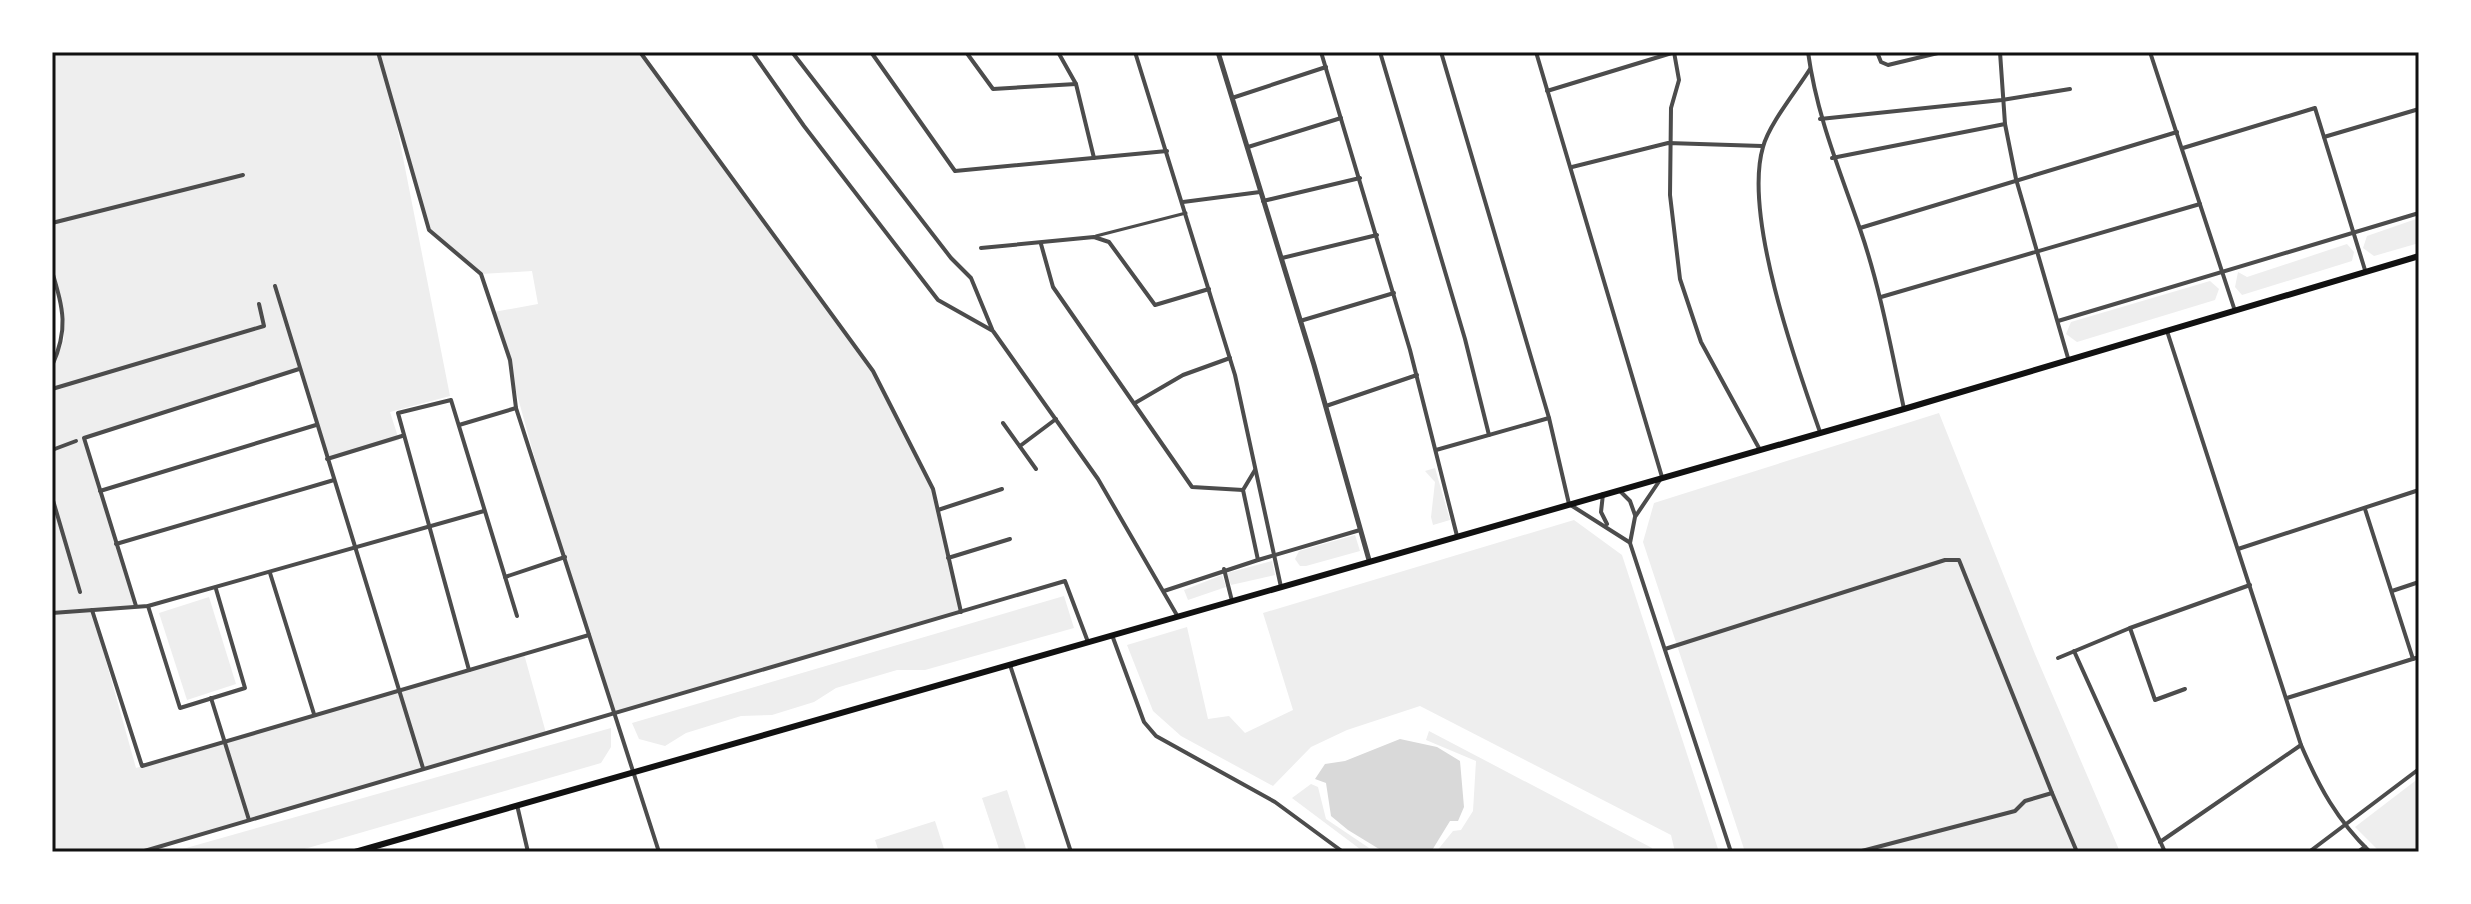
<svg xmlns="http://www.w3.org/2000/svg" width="2471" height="904" font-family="'Source Sans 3',sans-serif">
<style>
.green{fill:#eee}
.water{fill:#d9d9d9}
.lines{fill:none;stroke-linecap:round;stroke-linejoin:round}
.pedestrian{stroke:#4c4c4c;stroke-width:3}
.minor{stroke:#4c4c4c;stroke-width:4}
.tertiary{stroke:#4c4c4c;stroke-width:5}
.primary{stroke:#111;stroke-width:6}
.neatline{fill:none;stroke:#111;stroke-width:3}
</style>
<rect width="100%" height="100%" fill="#fff"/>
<g class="green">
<path d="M 52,52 L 640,52 L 873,371 L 933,489 L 961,612 L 614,714 L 540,477 L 494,312 L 538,304 L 532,271 L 481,274 L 429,230 L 395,117 L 450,396 L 390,412 L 399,440 L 327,459 L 299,369 L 84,438 L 136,606 L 92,611 L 136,768 L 524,654 L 546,733 L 142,852 L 52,852 L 52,366 L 64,340 L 64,312 L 52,271 Z"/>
<path d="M 2419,218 L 2419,243 L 2374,256 L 2363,248 L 2367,236 Z"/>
<path d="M 2347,244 L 2354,252 L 2352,261 L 2242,295 L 2235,287 L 2238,272 L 2247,277 Z"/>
<path d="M 2210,281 L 2219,289 L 2215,300 L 2077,342 L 2066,334 L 2071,322 Z"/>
<path d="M 1939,413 L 2035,654 L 2120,852 L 1745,852 L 1643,542 L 1654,503 Z"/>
<path d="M 1435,468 L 1450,520 L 1433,525 L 1431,517 L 1435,482 L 1425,471 Z"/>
<path d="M 1574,520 L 1622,555 L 1719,852 L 1675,852 L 1671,835 L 1420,706 L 1347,730 L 1311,747 L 1273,786 L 1181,736 L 1153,711 L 1127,645 L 1187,627 L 1208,719 L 1229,716 L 1245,733 L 1293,710 L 1263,613 Z"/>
<path d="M 1355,535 L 1360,551 L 1306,566 L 1300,566 L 1295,559 L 1299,551 Z"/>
<path d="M 1272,561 L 1275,575 L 1231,585 L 1227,573 Z"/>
<path d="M 1222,575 L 1226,587 L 1188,600 L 1184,590 Z"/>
<path d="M 1064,596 L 1074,628 L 925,670 L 897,670 L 836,688 L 814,702 L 772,715 L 741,716 L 686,733 L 665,746 L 639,739 L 632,723 Z"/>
<path d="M 209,597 L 236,684 L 187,700 L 159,613 Z"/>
<path d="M 611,728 L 611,747 L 601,763 L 294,852 L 172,852 Z"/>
<path d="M 1429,731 L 1652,848 L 1653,852 L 1436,852 L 1453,831 L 1461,830 L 1473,811 L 1476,761 L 1426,740 Z"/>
<path d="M 2419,778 L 2419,852 L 2380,852 L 2355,827 Z"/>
<path d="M 1311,784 L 1318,787 L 1326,819 L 1375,852 L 1364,852 L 1292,798 Z"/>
<path d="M 1007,790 L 1027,852 L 1000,852 L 982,798 Z"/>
<path d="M 935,821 L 945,852 L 879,852 L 875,840 Z"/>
</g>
<path class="water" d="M 1400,739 L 1437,747 L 1460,761 L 1464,807 L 1458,821 L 1450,821 L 1431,852 L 1384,852 L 1348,830 L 1331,816 L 1326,783 L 1315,779 L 1325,764 L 1345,761 Z"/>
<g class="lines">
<path class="pedestrian" d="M 1096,236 L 1186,213"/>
<g class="minor">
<path d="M 378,52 L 429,230 L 481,274 L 510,360 L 516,408 L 659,852"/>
<path d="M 640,52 L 873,371 L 933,489 L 961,612"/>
<path d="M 752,52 L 804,126 L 938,300 L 993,331 L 1098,479 L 1178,617"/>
<path d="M 792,52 L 951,258 L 971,278 L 992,329"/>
<path d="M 871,52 L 955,171 L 1167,151"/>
<path d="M 966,52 L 993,89 L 1076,84"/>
<path d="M 1058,52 L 1076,84 L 1094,158"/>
<path d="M 1135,52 L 1235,375 L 1281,587"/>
<path d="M 1321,52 L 1410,350 L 1457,536"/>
<path d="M 1380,52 L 1465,339 L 1489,435"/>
<path d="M 1441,52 L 1549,418 L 1569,504 L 1629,542"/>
<path d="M 1536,52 L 1662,477 L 1635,517 L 1630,543 L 1731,852"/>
<path d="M 1674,52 L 1679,80 L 1671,108 L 1670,195 L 1680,279 L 1701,342 L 1760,450"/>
<path d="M 1808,52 C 1817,117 1839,168 1860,229 C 1880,287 1891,348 1904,409"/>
<path d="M 1877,52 L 1881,62 L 1888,65 L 1942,52"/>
<path d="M 2000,52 L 2005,124 L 2016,179 L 2068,358"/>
<path d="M 2150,52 L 2234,308"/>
<path d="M 1810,69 C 1797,90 1769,124 1763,147 C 1743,215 1796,364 1820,432"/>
<path d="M 1547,91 L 1675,52"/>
<path d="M 1232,98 L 1326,67"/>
<path d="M 1820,119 L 2002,100 L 2070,89"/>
<path d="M 2324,137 L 2419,109"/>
<path d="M 1248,147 L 1341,118"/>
<path d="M 2183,148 L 2315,108 L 2365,270"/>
<path d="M 1832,158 L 2005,124"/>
<path d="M 1572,167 L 1668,143 L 1762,146"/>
<path d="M 1263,201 L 1360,178"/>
<path d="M 1183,202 L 1260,192"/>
<path d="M 52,223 L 243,175"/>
<path d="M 1860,228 L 2177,132"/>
<path d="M 1041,244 L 1053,287 L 1192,487 L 1243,490"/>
<path d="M 981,248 L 1094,237 L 1109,242 L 1155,305 L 1209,289"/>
<path d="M 1282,258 L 1377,235"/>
<path d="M 52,271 C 63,309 69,328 52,366"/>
<path d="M 275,286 L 423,768"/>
<path d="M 1881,297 L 2200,204"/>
<path d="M 1300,321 L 1394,293"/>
<path d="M 2058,321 L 2419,213"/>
<path d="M 2167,331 L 2301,745 C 2319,787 2337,820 2370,852"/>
<path d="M 52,389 L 264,326 L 259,304"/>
<path d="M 1135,403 L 1183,375 L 1230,358"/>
<path d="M 1326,406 L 1417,375"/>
<path d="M 1003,423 L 1036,469"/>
<path d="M 459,425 L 516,408"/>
<path d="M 1020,446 L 1056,419"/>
<path d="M 52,450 L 76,441"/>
<path d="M 1436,450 L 1549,418"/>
<path d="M 327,459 L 402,436"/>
<path d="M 1255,470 L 1243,490 L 1258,560 L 1360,530"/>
<path d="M 1619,490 L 1630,501 L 1635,515"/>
<path d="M 100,491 L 316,425"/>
<path d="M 1603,494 L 1601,512 L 1607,524"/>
<path d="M 52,497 L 80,592"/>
<path d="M 2365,509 L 2413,659"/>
<path d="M 938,510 L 1002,489"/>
<path d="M 116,544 L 334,480"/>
<path d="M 2238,549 L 2419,490"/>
<path d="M 948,558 L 1010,539"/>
<path d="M 1224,569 L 1232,601"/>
<path d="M 270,573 L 314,714"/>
<path d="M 505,577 L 565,557"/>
<path d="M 1164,591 L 1258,560"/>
<path d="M 2392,591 L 2419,582"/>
<path d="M 136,606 L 84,438 L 299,369"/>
<path d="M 148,606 L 180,708 L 245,688 L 216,589"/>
<path d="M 92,610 L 142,766 L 589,635"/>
<path d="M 52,613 L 148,606 L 484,511"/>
<path d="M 2130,628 L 2155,700 L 2185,689"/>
<path d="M 1112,635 L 1144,722 L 1156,736 L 1275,802 L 1343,852"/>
<path d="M 1665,649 L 1945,560 L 1959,560 L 2052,793 L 2025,801 L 2015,811 L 1858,852"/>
<path d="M 2074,651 L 2165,852"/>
<path d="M 2058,658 L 2130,628 L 2250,585"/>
<path d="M 1010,665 L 1071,852"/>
<path d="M 469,670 L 398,413 L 451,400 L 517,616"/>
<path d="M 211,698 L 249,820"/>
<path d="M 2287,698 L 2419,657"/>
<path d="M 2052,793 L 2077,852"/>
<path d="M 517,805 L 528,852"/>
<path d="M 2160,842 L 2301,745"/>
<path d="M 141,852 L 1065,581 L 1088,642"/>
<path d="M 2309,852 L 2419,769"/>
<path d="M 2358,852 L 2365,847"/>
</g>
<path class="tertiary" d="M 1218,52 L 1314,365 L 1369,560"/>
<path class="primary" d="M 355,852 L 1904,409 L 2419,256"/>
</g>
<rect width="2471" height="904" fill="none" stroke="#ffffff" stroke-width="108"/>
<rect x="54" y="54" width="2363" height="796" class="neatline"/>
</svg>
